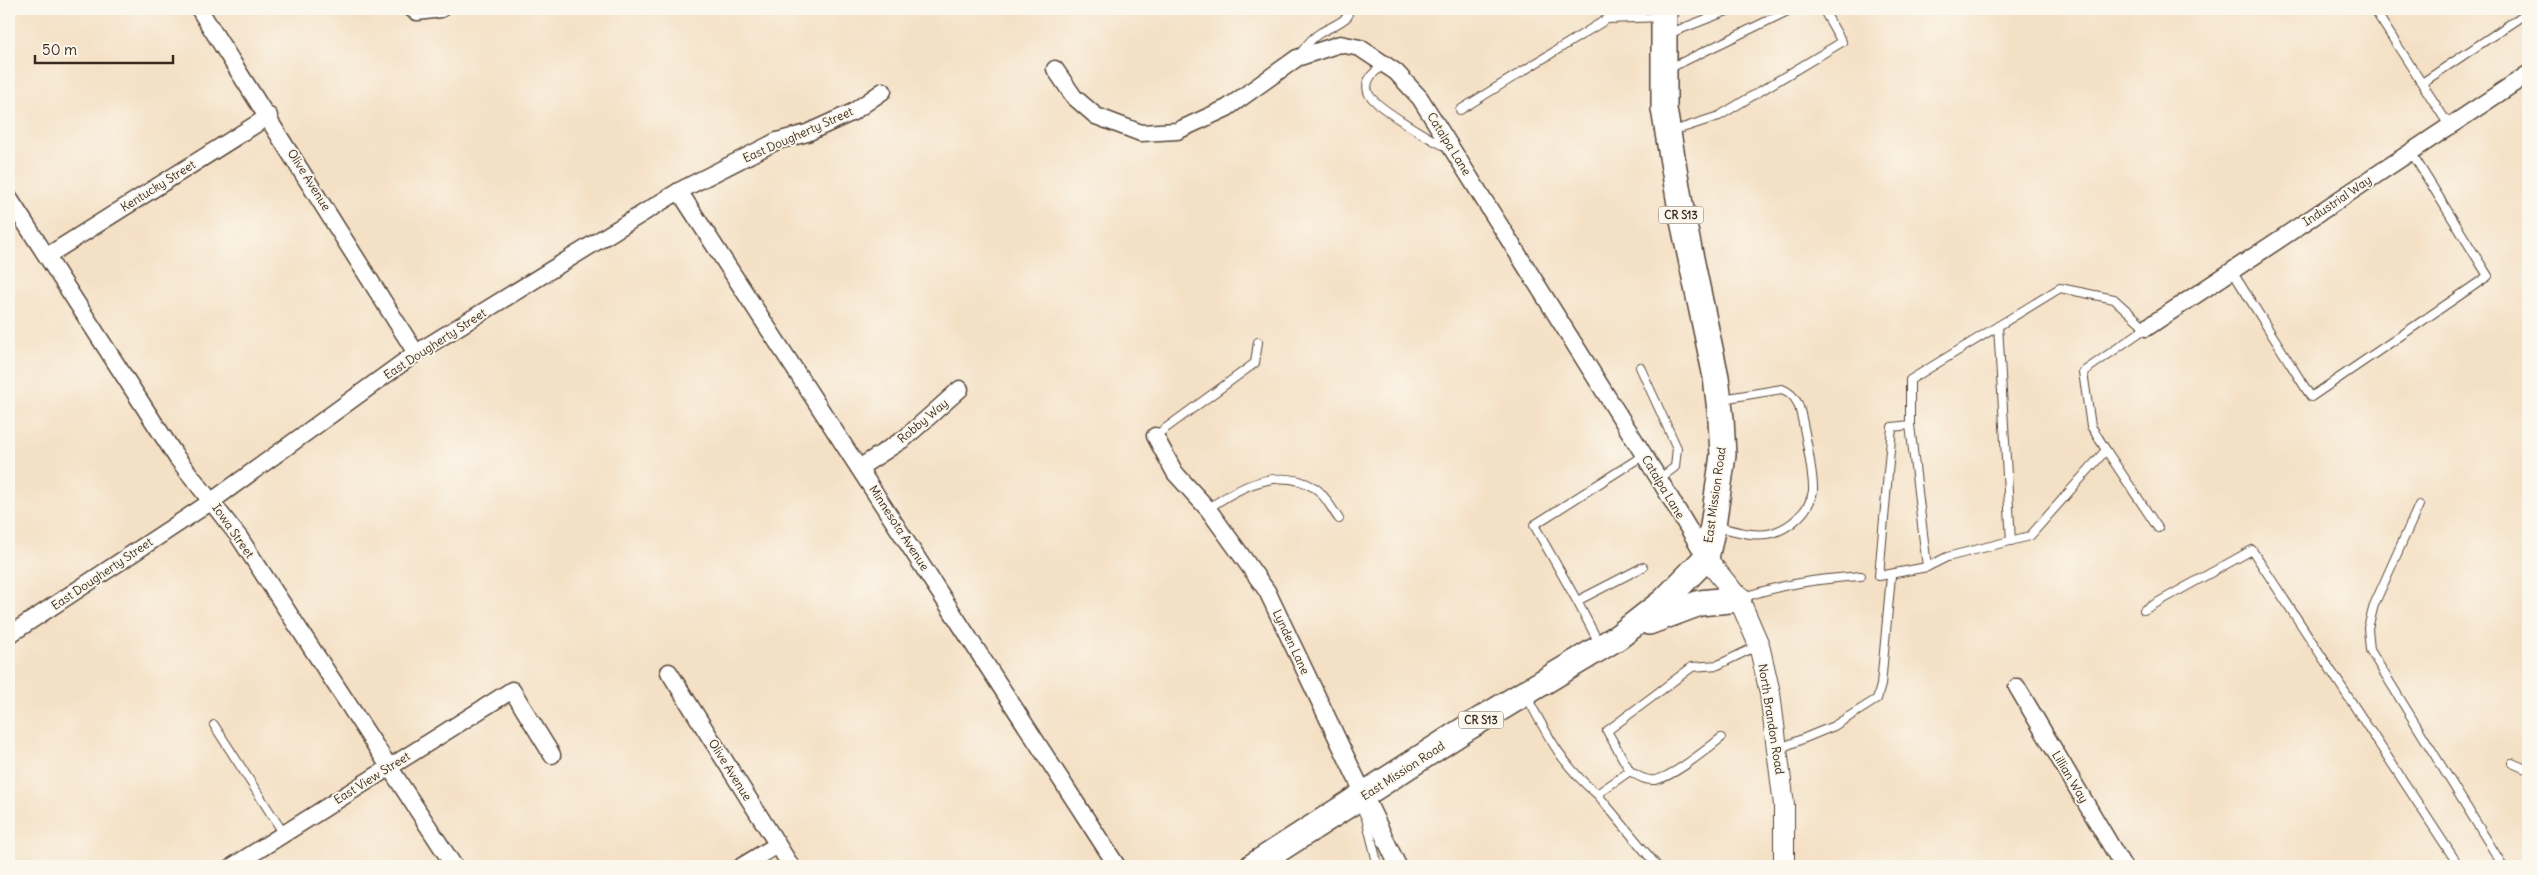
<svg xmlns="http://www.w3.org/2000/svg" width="2537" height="875" font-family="Delius,sans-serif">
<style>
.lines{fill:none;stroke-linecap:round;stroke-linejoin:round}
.service-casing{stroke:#574537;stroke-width:10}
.minor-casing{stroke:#574537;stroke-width:19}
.tertiary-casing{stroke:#574537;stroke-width:22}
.primary-casing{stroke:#574537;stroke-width:28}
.service{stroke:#fff;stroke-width:8}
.minor{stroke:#fff;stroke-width:16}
.tertiary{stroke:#fff;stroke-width:20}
.primary{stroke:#fff;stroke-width:25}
.labels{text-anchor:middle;stroke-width:4;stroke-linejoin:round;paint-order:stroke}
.shield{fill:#fbf7ec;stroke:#75685c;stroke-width:1}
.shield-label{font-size:11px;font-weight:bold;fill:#3b2a1e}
.street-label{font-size:12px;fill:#3b2a1e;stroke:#fbf7ec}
</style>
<rect width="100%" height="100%" fill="#fbf7ec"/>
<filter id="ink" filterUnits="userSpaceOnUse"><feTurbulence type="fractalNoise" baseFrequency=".02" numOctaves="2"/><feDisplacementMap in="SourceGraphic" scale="10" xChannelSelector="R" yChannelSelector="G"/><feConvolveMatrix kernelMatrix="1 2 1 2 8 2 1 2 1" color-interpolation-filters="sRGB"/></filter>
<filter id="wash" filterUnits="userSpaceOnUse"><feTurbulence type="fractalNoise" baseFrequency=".0096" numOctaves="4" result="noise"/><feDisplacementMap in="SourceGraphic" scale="20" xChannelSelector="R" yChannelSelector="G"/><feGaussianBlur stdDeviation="1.12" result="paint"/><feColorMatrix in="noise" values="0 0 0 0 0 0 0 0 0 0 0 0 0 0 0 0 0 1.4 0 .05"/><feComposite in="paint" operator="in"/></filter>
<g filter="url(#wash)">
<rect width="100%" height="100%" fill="#f4e0c5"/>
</g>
<g filter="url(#ink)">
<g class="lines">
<g class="service-casing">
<g id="service">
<path d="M 2374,9 L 2450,127"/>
<path d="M 1668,34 L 1732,9"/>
<path d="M 1300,54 C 1306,46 1311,38 1320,33 C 1330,27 1340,24 1348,16 L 1346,9"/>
<path d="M 1385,64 C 1375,71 1364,79 1368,92 C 1371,105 1433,141 1447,147"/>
<path d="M 1668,69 L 1792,9"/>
<path d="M 2422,83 L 2528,12"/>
<path d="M 1460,110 L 1607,19 L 1662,17"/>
<path d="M 1670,132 L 1719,116 L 1842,42 L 1823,9"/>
<path d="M 2232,271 L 2311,397 L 2488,276 L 2411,152"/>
<path d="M 2060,288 L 2114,299 L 2146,328 L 2083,372 L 2091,426 L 2106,450 L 2030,536 L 1947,557 L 1927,567 L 1879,576 L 1892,427 L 1910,425 L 1910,380 Z"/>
<path d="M 1998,326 L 2011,541"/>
<path d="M 1640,367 L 1677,448 L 1675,467 L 1659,479"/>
<path d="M 1910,425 L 1927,567"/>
<path d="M 1155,436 L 1255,363 L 1258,342"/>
<path d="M 2106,450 L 2158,528"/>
<path d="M 2419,505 L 2374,605 L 2368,628 L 2370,650 L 2503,866"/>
<path d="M 1208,509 C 1238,487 1280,466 1315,488 C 1325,494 1332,510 1339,519"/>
<path d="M 1715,526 C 1732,530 1755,538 1772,533 C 1790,528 1810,511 1813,491 C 1814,478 1803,418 1798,404 C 1794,396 1790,392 1782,389 L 1722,399"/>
<path d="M 1741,598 C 1781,584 1819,579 1861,576"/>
<path d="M 1577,601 L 1534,525 L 1644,455"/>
<path d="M 2144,610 L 2252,550 L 2459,866"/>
<path d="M 1600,645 L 1577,601 L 1643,567"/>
<path d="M 1527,697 C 1546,733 1564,768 1597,794 L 1630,771 L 1607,731 L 1692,667 L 1718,665 L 1759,645"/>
<path d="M 214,725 L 284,834"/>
<path d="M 1778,749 L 1834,726 L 1877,699 L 1881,685 L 1891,576"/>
<path d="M 2512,763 L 2528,770"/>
<path d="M 1630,771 C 1637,776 1646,781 1655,780 C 1673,777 1706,750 1721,738"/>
<path d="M 1597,794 L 1657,866"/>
<path d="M 1358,802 L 1366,818 L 1378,866"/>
<path d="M 1277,854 L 1283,866"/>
</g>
</g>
<g class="minor-casing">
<g id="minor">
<path d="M 199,9 L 416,353"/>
<path d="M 412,9 L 417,12 L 441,9"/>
<path d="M 1055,69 L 1074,97 L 1096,116 L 1141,133 L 1177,131 L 1227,108 L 1297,58 L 1340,44 L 1360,48 L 1396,72 L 1420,98 L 1659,479 L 1706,558"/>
<path d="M 679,191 L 1117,866"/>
<path d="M 9,198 L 177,458 L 239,537 L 454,866"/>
<path d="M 47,256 L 269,116"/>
<path d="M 2146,328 L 2528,74"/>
<path d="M 1155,436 L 1175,473 L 1208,509 L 1267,591 L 1398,866"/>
<path d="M 859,468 L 905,438 L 960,389"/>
<path d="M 9,635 L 212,501 L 416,353 L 679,191 L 777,141 L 807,133 L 853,112 L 883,91"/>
<path d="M 669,672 L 791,866"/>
<path d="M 2017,687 L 2123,866"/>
<path d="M 233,866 L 512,690 L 552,755"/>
<path d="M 742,866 L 777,845"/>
</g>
</g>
<g class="tertiary-casing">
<path id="tertiary" d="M 1706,558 L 1739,599 L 1759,645 L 1770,693 L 1784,805 L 1784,866"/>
</g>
<g class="primary-casing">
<g id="primary">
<path d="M 1649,622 L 1700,603 L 1739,599"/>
<path d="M 1253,866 L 1467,728 L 1618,637 L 1664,601 L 1706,558 L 1713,526 L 1723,455 L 1721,419 L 1716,377 L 1682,216 L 1664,109 L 1664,9"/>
</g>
</g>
<use href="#service" class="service"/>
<use href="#minor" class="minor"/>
<use href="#tertiary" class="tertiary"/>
<use href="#primary" class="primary"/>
</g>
</g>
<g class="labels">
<g class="shield">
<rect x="1658.5" y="206.5" width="45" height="17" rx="4"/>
<rect x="1458.5" y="711.5" width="45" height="17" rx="4"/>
</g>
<g class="shield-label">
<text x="1681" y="219">CR S13</text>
<text x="1481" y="724">CR S13</text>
</g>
<g class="street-label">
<text transform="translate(798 135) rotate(-24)" y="4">East Dougherty Street</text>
<text transform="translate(1449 144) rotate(58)" y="4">Catalpa Lane</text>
<text transform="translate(309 180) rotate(58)" y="4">Olive Avenue</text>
<text transform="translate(158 186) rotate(-32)" y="4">Kentucky Street</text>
<text transform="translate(2337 201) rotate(-34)" y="4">Industrial Way</text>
<text transform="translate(435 344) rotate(-33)" y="4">East Dougherty Street</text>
<text transform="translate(923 421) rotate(-40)" y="4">Robby Way</text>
<text transform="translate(1663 487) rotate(59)" y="4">Catalpa Lane</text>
<text transform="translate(1715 495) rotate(-82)" y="4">East Mission Road</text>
<text transform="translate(899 528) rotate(57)" y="4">Minnesota Avenue</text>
<text transform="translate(233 531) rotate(55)" y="4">Iowa Street</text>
<text transform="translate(102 574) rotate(-34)" y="4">East Dougherty Street</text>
<text transform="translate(1291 642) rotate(65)" y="4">Lynden Lane</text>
<text transform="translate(1771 719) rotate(81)" y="4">North Brandon Road</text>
<text transform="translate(730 770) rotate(58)" y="4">Olive Avenue</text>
<text transform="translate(1403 771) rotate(-33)" y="4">East Mission Road</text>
<text transform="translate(2070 777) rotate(59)" y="4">Lillian Way</text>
<text transform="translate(372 778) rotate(-32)" y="4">East View Street</text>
</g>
</g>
<rect width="2537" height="875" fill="none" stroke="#fbf7ec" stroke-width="30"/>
<path d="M35 55v8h138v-8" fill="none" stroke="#3b2a1e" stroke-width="2.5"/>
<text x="42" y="55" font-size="15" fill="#3b2a1e" stroke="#fbf7ec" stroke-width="4" paint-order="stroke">50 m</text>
</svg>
